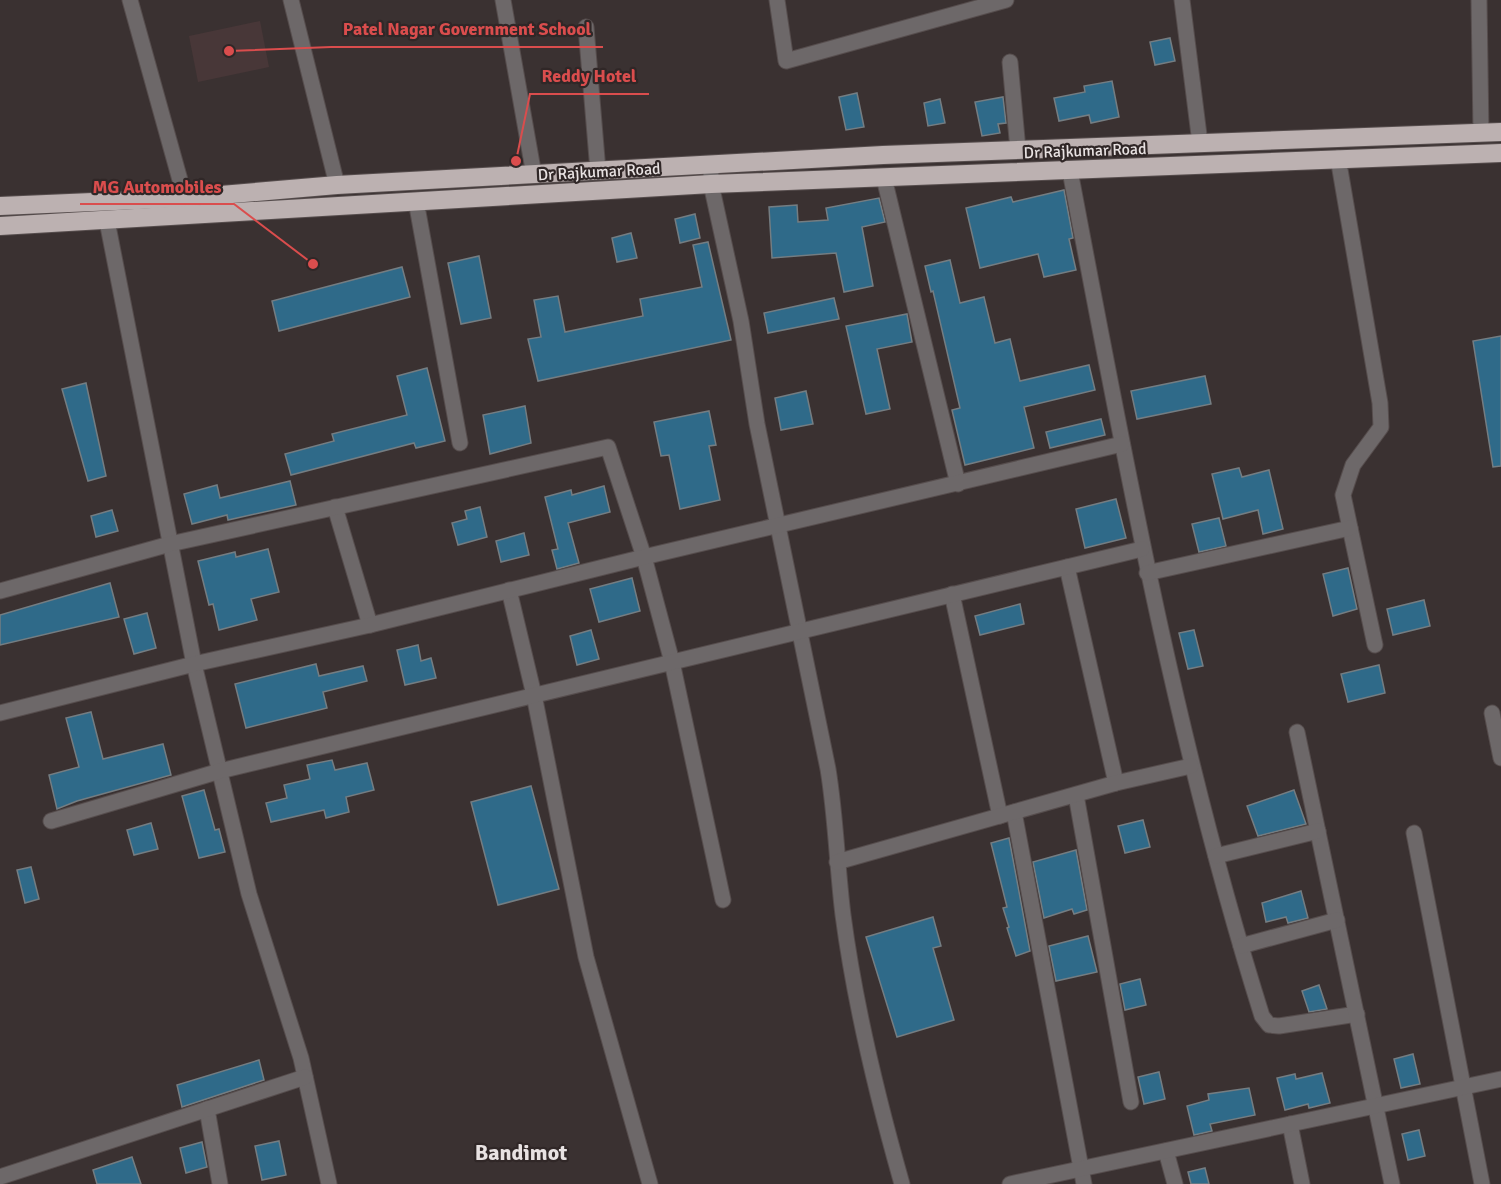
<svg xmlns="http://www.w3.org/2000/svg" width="1501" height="1184" font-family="Signika,sans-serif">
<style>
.built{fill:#483738}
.building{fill:#2f6a89;stroke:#747d82;stroke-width:1.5}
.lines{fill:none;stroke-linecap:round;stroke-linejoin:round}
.minor-casing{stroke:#564d4d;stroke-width:17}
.highway-casing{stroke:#564d4d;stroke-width:20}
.minor{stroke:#6d6869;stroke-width:15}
.highway{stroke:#bcb1b1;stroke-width:18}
.labels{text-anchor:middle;stroke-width:4.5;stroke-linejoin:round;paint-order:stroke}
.street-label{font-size:16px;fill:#e8e2e2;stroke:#302727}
.district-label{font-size:22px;font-weight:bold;fill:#e8e2e2;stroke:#302727}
.leader{fill:none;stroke:#da4d4d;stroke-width:2}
.callout-dot{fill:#da4d4d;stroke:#302727;stroke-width:2}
.callout-label{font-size:18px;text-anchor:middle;font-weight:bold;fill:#da4d4d;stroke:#302727;stroke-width:4.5;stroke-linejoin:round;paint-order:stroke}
</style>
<rect width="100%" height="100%" fill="#3a3131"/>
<path class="built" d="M 260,21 L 269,67 L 198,82 L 189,36 Z"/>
<g class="building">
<path d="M 1170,38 L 1175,61 L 1155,65 L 1150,42 Z"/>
<path d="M 1112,81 L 1119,117 L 1091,123 L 1089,115 L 1059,121 L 1054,98 L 1085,92 L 1084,86 Z"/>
<path d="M 857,93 L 864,127 L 846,130 L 839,97 Z"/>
<path d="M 1003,97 L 1006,123 L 998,124 L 1000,133 L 982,136 L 975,102 Z"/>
<path d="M 940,99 L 945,123 L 928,126 L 924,103 Z"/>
<path d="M 1064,190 L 1073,238 L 1069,239 L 1076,270 L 1044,277 L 1038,254 L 980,268 L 966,208 L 1011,197 L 1013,202 Z"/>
<path d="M 879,198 L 885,222 L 862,227 L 873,286 L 844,292 L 836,253 L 772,258 L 769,207 L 797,205 L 798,222 L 828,220 L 826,208 Z"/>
<path d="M 695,214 L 700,238 L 680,243 L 675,219 Z"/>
<path d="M 631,233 L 637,258 L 617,262 L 612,238 Z"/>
<path d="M 708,242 L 731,340 L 538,381 L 528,339 L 541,337 L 534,300 L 558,296 L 565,332 L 643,316 L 640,299 L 702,287 L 693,245 Z"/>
<path d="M 479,256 L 491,318 L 461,324 L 448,263 Z"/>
<path d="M 950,260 L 960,303 L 984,297 L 995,343 L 1010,339 L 1020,381 L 1089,365 L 1095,390 L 1024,407 L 1034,448 L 965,465 L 952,410 L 960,408 L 933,291 L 931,292 L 925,266 Z"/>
<path d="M 402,267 L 410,297 L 279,331 L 272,301 Z"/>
<path d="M 834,298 L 839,319 L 768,333 L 764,313 Z"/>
<path d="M 907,314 L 912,342 L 877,349 L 890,409 L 866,414 L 846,326 Z"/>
<path d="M 1501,336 L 1501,466 L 1493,467 L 1473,341 Z"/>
<path d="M 427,368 L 445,441 L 416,448 L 414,443 L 291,475 L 285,454 L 334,441 L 332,434 L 407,415 L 397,376 Z"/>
<path d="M 1205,376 L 1211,404 L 1137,419 L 1131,391 Z"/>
<path d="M 86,383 L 106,476 L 88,481 L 62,389 Z"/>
<path d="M 806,391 L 813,424 L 781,430 L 775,398 Z"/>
<path d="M 525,406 L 531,443 L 490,454 L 483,415 Z"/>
<path d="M 709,411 L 716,445 L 709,446 L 720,500 L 680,509 L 669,455 L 661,456 L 654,422 Z"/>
<path d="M 1101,419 L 1105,435 L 1050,448 L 1046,432 Z"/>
<path d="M 1239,468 L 1242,477 L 1269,470 L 1283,529 L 1263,534 L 1258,510 L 1223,519 L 1212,474 Z"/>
<path d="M 290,481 L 296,505 L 228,520 L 227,515 L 192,524 L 184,494 L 217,485 L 220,498 Z"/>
<path d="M 604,486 L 610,512 L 568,523 L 579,563 L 557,569 L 552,550 L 558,549 L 545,497 L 571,490 L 572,495 Z"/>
<path d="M 1116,499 L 1126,538 L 1085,548 L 1076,509 Z"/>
<path d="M 480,507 L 487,537 L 458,545 L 452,523 L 467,519 L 465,511 Z"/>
<path d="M 112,510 L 118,531 L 96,537 L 91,516 Z"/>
<path d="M 1219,518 L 1226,546 L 1199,552 L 1192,524 Z"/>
<path d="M 524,533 L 529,555 L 501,562 L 496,541 Z"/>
<path d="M 268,549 L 279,592 L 251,599 L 257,620 L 219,630 L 213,604 L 209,605 L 198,561 L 235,552 L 236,557 Z"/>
<path d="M 1348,568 L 1357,609 L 1333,616 L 1323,574 Z"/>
<path d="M 632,578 L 640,611 L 599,622 L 590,589 Z"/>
<path d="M 110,583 L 119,617 L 0,645 L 0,615 Z"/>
<path d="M 1424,600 L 1430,626 L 1393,635 L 1387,609 Z"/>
<path d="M 1020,604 L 1024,624 L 980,635 L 975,616 Z"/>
<path d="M 147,613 L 156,648 L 134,654 L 124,619 Z"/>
<path d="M 591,630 L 599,659 L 577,665 L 570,636 Z"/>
<path d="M 1194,630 L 1203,666 L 1188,669 L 1179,633 Z"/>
<path d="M 418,645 L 421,661 L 431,658 L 436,678 L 405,685 L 397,650 Z"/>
<path d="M 316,664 L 319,676 L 363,666 L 367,681 L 323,692 L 327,708 L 246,728 L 235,684 Z"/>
<path d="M 1379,665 L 1385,693 L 1348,702 L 1341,674 Z"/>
<path d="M 91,712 L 103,759 L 163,744 L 171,775 L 77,801 L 57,809 L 49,775 L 79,767 L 66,718 Z"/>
<path d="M 332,760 L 335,770 L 367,763 L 374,790 L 346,797 L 349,812 L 326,818 L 324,810 L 271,822 L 266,803 L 287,798 L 284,785 L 310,779 L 307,765 Z"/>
<path d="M 531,786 L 559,889 L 498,905 L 471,802 Z"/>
<path d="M 204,790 L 215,830 L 219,829 L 225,852 L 199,858 L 182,796 Z"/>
<path d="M 1294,790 L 1306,824 L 1258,836 L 1247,806 Z"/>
<path d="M 1143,820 L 1150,847 L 1125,853 L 1118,826 Z"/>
<path d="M 151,823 L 158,849 L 134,855 L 127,830 Z"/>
<path d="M 1009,838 L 1030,951 L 1016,956 L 1007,928 L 1009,927 L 1003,908 L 1007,907 L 991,843 Z"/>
<path d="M 1076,850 L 1087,910 L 1074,914 L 1072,909 L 1044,918 L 1033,862 Z"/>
<path d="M 31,867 L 39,899 L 25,903 L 17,870 Z"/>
<path d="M 1301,891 L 1308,918 L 1288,923 L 1286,917 L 1266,922 L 1262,903 Z"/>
<path d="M 933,917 L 941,946 L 933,948 L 954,1020 L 897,1037 L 866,937 Z"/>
<path d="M 1088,936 L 1097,972 L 1056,981 L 1049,946 Z"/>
<path d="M 1140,979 L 1146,1005 L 1125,1010 L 1120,984 Z"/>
<path d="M 1319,985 L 1327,1009 L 1309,1012 L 1302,991 Z"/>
<path d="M 1413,1054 L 1420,1084 L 1401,1088 L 1394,1059 Z"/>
<path d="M 259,1060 L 264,1080 L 182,1107 L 177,1085 Z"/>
<path d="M 1159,1072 L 1165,1099 L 1144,1104 L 1138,1077 Z"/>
<path d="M 1322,1073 L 1330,1103 L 1309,1108 L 1308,1104 L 1285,1110 L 1277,1078 L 1295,1074 L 1296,1079 Z"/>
<path d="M 1249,1088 L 1255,1115 L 1210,1124 L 1212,1131 L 1194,1135 L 1187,1106 L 1209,1100 L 1208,1094 Z"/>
<path d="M 1419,1130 L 1425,1156 L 1408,1160 L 1402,1134 Z"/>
<path d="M 279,1141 L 286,1175 L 262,1180 L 255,1146 Z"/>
<path d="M 202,1142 L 207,1167 L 186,1173 L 180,1148 Z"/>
<path d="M 132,1157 L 141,1184 L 97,1184 L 93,1170 Z"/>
<path d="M 1205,1168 L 1209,1184 L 1191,1184 L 1188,1172 Z"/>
</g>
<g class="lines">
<g class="minor-casing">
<g id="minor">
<path d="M 130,0 L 185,198 L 185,209"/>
<path d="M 291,0 L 337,185"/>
<path d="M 503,0 L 534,175"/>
<path d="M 777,0 L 786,61 L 1006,0"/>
<path d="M 1182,0 L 1200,143"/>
<path d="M 1479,0 L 1481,133"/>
<path d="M 586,27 L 598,171"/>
<path d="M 1010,62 L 1018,150"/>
<path d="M 1338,158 L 1380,403 L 1381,427 L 1353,465 L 1343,495 L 1375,645"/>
<path d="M 711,165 L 711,184 L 741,321 L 757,424 L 828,769 C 836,818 837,866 843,915 C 855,1006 877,1096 902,1184"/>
<path d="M 1070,171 C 1124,455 1175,739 1262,1016 L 1269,1025 L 1279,1026 L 1357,1014"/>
<path d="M 884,178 L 958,484"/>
<path d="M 416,201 L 460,443"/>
<path d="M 107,221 L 194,664 L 249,894 L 301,1058 L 329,1184"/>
<path d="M 335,507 L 370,625"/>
<path d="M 1067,567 L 1116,783"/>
<path d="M 1147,573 L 1350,528"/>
<path d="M 509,590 L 534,695 L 586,957 L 650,1184"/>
<path d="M 0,591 L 170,544 L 608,447 L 644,557 L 672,662 L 723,900"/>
<path d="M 952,594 L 1000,816"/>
<path d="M 0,713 L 194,664 L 370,625 L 644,557 L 1122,444"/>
<path d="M 1492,713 L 1501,758"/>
<path d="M 1297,732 L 1392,1184"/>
<path d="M 1076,795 L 1131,1102"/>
<path d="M 1014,812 L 1084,1184"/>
<path d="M 51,821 L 220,771 L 1142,549"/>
<path d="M 1414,833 L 1482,1184"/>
<path d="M 1216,856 L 1318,831"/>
<path d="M 837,862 L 1116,783 L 1191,766"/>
<path d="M 1241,946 L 1337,920"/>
<path d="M 207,1109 L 220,1184"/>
<path d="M 1290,1124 L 1302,1184"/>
<path d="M 1166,1151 L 1175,1184"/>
<path d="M 0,1177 L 305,1077"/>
<path d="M 1010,1184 L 1501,1079"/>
</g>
</g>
<g class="highway-casing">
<g id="highway">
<path d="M 0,206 L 185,198 L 337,185 L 883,155 L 1501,132"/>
<path d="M 0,226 L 711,184 L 1501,153"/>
</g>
</g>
<use href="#minor" class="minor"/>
<use href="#highway" class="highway"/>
</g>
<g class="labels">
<g class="street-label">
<text transform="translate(1085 150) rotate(-2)" y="6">Dr Rajkumar Road</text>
<text transform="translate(599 171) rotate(-3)" y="6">Dr Rajkumar Road</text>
</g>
<g class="district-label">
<text x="521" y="1160">Bandimot</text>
</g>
</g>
<path class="leader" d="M229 51L331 47H603M516 161L530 94H649M313 264L234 204H80"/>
<g class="callout-dot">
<circle cx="229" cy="51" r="6"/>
<circle cx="516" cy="161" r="6"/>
<circle cx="313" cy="264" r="6"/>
</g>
<g class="callout-label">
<text x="467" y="35">Patel Nagar Government School</text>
<text x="589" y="82">Reddy Hotel</text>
<text x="157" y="193">MG Automobiles</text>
</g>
</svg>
